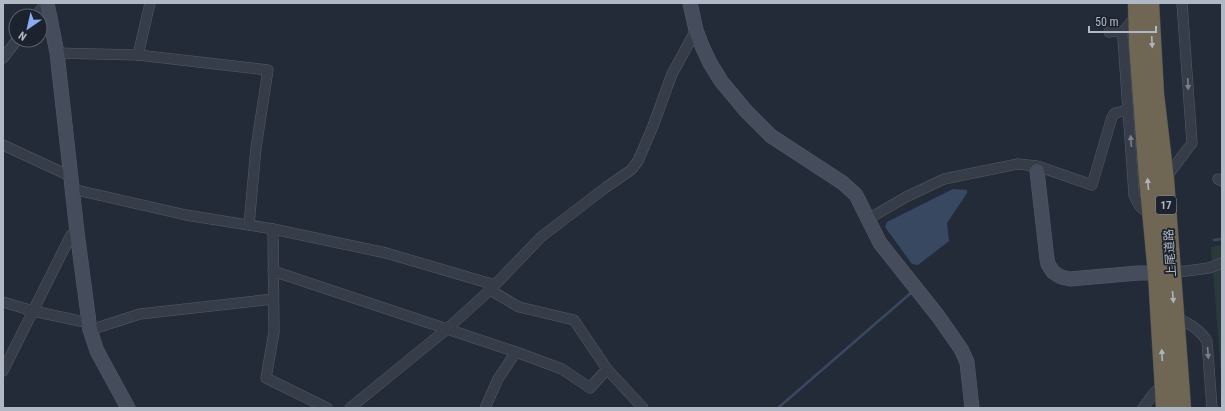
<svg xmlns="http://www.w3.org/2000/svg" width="1225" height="411" font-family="'Roboto Condensed','Noto Sans JP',sans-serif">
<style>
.green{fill:#283a3c}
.water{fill:#394861}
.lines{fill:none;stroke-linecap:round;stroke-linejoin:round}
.stream{stroke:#394861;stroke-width:2.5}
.street-casing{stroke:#545b67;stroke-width:11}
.secondary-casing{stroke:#545b67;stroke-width:15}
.highway-casing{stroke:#414854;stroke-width:19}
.street{stroke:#363d49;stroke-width:10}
.secondary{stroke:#454c5c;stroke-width:14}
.highway{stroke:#6f6654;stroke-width:18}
.oneway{fill:#aeb4bf}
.oneway2{fill:#7a818d}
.labels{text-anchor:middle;stroke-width:3.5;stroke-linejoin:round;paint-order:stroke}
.shield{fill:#1c222e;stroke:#848b98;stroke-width:1}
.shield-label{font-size:11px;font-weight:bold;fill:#b1b8c5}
.street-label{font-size:12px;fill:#b1b8c5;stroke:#1c222e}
</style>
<rect width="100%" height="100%" fill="#232b38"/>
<path class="green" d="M 1222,245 L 1222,387 L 1211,247 Z"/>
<path class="water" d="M 953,189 L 967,190 L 967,193 L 947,223 L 949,241 L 918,265 L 912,264 L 885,227 L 887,222 Z"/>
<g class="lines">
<g class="stream">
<path d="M 1214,240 L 1222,239"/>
<path d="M 778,408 L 912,292"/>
</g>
<g class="street-casing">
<g id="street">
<path d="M 1137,15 L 1122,33 L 1123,39 L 1134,195 C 1138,205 1141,210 1151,213"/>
<path d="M 36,16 L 46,3"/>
<path d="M 1109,32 L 1116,31 L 1122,33"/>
<path d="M 57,53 L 138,55 L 268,70 L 256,148 L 249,225"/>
<path d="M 138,55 L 150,3"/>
<path d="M 3,58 L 17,40"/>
<path d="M 3,145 L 70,176"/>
<path d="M 1165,179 L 1192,143 L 1182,3"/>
<path d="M 1218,179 L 1222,181"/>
<path d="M 72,189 L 186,215 L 273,229 L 386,253 L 495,285"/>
<path d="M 868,219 L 906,197 L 944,179 L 1018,164 L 1037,166 L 1092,185 L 1112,117 L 1115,113 L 1128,110"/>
<path d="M 273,229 L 274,332 L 266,378 L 327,408"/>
<path d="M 273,271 L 516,352 L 562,369 L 590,388 L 607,369"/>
<path d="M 1171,273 L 1209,268 L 1222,263"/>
<path d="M 490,290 L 519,307 L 574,320 L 607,369 L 643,408"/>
<path d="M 3,302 L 33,311 L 89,323"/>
<path d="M 1175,318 C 1187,321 1200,330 1207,341 L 1212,408"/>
<path d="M 90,330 L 140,314 L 273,299"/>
<path d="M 3,371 L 71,235 L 77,232"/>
<path d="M 350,408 L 447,329 L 490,290 L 541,237 L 605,188 L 631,170 L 638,161 L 653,126 L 672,74 L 696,30"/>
<path d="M 485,408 L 498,379 L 516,352"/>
<path d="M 1143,408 L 1154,393 L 1163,385"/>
</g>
</g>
<g class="secondary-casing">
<g id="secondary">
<path d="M 47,3 L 57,53 L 77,232 L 90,330 L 97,351 L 128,408"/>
<path d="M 690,3 L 696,30 L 702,46 L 710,63 L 721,81 L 746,111 L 771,136 L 843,183 L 856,195 L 880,243 L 938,316 L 961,349 L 967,362 L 972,408"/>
<path d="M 1037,171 L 1047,259 L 1048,264 L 1053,272 L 1061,277 L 1070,279 L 1138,273 L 1167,273"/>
</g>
</g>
<g class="highway-casing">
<g id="highway">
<path d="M 1137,3 L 1138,44 L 1148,178 L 1157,274 L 1165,408"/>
<path d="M 1150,3 L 1155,94 L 1165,179 L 1182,408"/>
</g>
</g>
<use href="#street" class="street"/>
<use href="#secondary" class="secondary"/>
<use href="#highway" class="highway"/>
</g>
<defs><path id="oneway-solid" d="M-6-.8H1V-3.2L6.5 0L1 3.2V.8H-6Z"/></defs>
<g class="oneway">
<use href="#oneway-solid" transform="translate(1152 42) rotate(87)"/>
<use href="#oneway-solid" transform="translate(1148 184) rotate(-95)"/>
<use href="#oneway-solid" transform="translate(1173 297) rotate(85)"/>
<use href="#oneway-solid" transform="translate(1162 355) rotate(-93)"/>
</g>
<g class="oneway2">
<use href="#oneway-solid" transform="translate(1188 84) rotate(87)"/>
<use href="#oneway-solid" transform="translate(1131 141) rotate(-94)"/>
<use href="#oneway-solid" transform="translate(1208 353) rotate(86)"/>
</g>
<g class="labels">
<rect class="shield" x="1156" y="196" width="20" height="18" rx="3"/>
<g class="shield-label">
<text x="1166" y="209">17</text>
</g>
<g class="street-label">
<text transform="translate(1170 253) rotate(-94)" y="4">上尾道路</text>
</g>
</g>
<rect width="1225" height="411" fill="none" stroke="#b1b8c5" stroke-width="8"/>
<g transform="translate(28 28) rotate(214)"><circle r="19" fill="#1c222e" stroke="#585e6a"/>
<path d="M0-3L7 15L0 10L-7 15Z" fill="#8aacf1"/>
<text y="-6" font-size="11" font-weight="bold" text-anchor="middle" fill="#b1b8c5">N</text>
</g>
<path d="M1089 26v6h67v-6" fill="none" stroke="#b1b8c5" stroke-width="2"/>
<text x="1095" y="26" font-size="12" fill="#b1b8c5" stroke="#1c222e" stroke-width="3" paint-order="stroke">50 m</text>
</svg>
